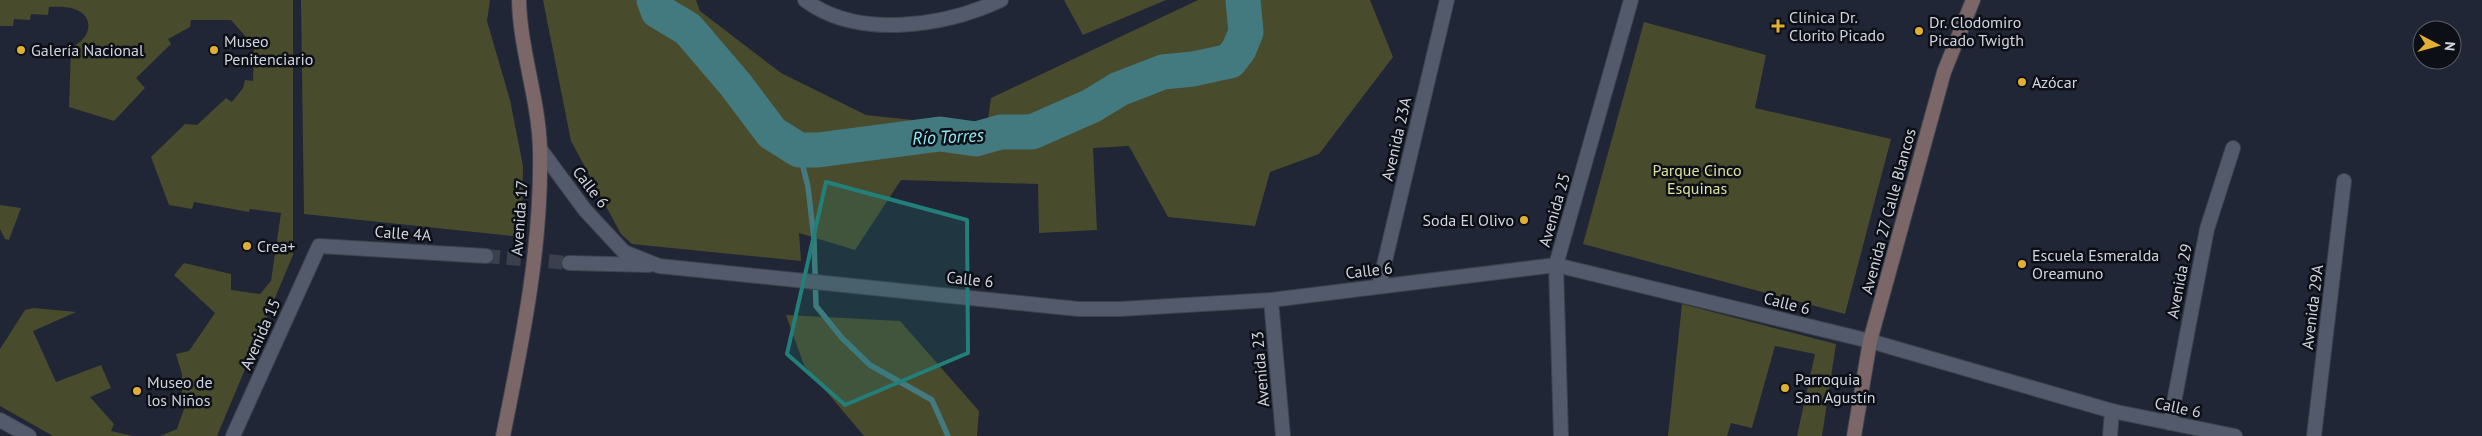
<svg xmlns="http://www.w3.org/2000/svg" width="2482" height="436" font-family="'PT Sans',sans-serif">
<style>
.green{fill:#494b2d}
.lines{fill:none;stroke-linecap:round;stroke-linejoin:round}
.stream{stroke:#437a7f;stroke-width:5.5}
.river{stroke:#437a7f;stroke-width:35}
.minor-tunnel{stroke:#3a404e;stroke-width:14;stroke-dasharray:14 7;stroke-linecap:butt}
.minor-casing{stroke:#3d424e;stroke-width:16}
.tertiary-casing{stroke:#3d424e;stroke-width:16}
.secondary-casing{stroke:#3d424e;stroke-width:16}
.minor{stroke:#535a6b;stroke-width:14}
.tertiary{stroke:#535a6b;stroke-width:14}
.secondary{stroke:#7c6768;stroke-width:14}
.marked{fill:#227f79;fill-opacity:0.2;stroke:#227f79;stroke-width:4;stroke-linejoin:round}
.poi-dot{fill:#e1af34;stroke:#0d0f16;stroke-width:2}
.labels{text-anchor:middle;stroke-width:5;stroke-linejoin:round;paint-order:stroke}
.poi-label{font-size:16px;fill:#d0d4de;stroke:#0d0f16;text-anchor:start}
.street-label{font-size:16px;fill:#d0d4de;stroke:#0d0f16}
.park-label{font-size:16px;fill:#dee29d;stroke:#0d0f16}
.water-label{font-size:18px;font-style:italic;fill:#8deaf2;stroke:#0d0f16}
</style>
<rect width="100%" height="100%" fill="#202635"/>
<g class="green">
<path d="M 0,0 L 293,0 L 293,255 L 217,436 L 160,436 L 177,429 L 189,395 L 182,393 L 182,374 L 176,354 L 189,351 L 215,313 L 174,275 L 184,263 L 231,274 L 231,290 L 260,294 L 271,281 L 281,213 L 250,209 L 249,212 L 194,202 L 192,209 L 169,205 L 151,157 L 185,124 L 197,125 L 226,98 L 232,102 L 243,88 L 245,80 L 253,81 L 254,46 L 231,20 L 191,20 L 190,27 L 168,39 L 171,44 L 136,78 L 145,88 L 114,121 L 69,107 L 71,47 C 91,40 96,16 74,9 C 66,6 57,7 49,7 L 48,15 L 31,14 L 30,20 L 14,19 L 13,26 L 0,26 Z"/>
<path d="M 301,0 L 490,0 L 487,21 L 510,100 L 523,166 L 522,237 L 304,214 Z"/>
<path d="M 543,0 L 696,0 L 700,11 L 781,73 L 866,115 L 922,121 L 936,129 L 987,127 L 991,98 L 1198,0 L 1370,0 L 1393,57 L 1319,154 L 1270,172 L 1255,226 L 1168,217 L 1129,146 L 1093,148 L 1097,230 L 1039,233 L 1038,184 L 901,180 L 855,250 L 799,233 L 801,261 L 632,244 L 621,234 L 571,141 Z"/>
<path d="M 1064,0 L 1166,0 L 1083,35 Z"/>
<path d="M 1644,22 L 1766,55 L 1755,108 L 1891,139 L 1845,314 L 1583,244 Z"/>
<path d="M 0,205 L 21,208 L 9,240 L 5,239 L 0,229 Z"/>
<path d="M 1682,304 L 1836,344 L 1822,436 L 1797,436 L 1815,354 L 1775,346 L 1752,428 L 1731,423 L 1727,436 L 1668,436 Z"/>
<path d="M 34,308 L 76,312 L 33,331 L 56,382 L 101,365 L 111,388 L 90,397 L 114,424 L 111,431 L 133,436 L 53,436 L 0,406 L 0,349 L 25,310 Z"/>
<path d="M 786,315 L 900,321 L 979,411 L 977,436 L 864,436 L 804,365 Z"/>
</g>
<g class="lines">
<path class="stream" d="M 799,150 L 808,187 L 814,239 L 816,306 L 842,338 L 870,365 L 932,400 L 948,436"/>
<path class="river" d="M 654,0 L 658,11 L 688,29 L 735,84 L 772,133 L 799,150 L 818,150 L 940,134 L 976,139 L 1001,132 L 1032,132 L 1091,106 L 1119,89 L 1163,72 L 1193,69 L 1230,61 L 1239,49 L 1246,32 L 1243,0"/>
<path class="minor-tunnel" d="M 486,256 L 569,263"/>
<g class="minor-casing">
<g id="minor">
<path d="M 805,0 C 858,40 945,26 1001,0"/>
<path d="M 540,149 L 585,210 L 624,252 L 659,266 L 1078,309 L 1120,309 L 1271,300 L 1556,265 L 1870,341"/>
<path d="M 569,263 L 649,265"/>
<path d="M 1379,286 L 1447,0"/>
<path d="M 1271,300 L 1283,436"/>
<path d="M 0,420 L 29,436"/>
<path d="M 2170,423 L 2207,229 L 2233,148"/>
<path d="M 233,436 L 319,246 L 486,256"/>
<path d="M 1561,436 L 1556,265 L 1631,0"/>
<path d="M 2110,436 L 2112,411"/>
<path d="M 2314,436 L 2344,181"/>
</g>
</g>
<g class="tertiary-casing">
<path id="tertiary" d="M 1870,341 L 2112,411 L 2235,436"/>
</g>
<g class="secondary-casing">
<g id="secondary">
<path d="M 503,436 C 522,342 542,247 540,150 C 539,100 520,50 519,0"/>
<path d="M 1854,436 L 1870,341 L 1944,72 L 1973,0"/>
</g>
</g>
<use href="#minor" class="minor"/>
<use href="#tertiary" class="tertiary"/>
<use href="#secondary" class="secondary"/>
</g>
<path class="marked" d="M 826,182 L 967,220 L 968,353 L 845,405 L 787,354 Z"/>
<g class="poi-dot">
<path d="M1775.5 18.5h5v5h5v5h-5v5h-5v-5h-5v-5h5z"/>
<circle cx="1919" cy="31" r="5"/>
<circle cx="21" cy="50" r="5"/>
<circle cx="214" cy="50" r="5"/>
<circle cx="2022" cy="82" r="5"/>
<circle cx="1524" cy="220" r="5"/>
<circle cx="247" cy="246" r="5"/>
<circle cx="2022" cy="264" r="5"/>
<circle cx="1785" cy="388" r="5"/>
<circle cx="137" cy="391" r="5"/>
</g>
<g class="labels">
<g class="poi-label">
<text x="1789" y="23">Clínica Dr.<tspan x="1789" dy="18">Clorito Picado</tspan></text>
<text x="1929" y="28">Dr. Clodomiro<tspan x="1929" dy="18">Picado Twigth</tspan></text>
<text x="224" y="47">Museo<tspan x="224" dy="18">Penitenciario</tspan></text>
<text x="31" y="56">Galería Nacional</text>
<text x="2032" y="88">Azócar</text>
<text x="1514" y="226" text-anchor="end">Soda El Olivo</text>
<text x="257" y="252">Crea+</text>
<text x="2032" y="261">Escuela Esmeralda<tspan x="2032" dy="18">Oreamuno</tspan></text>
<text x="1795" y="385">Parroquia<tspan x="1795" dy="18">San Agustín</tspan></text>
<text x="147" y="388">Museo de<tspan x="147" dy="18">los Niños</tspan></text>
</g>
<g class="street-label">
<text transform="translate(1396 139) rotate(-77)" y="6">Avenida 23A</text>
<text transform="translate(591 187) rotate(52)" y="6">Calle 6</text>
<text transform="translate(1554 210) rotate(-74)" y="6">Avenida 25</text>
<text transform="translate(1888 211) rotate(-75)" y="6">Avenida 27 Calle Blancos</text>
<text transform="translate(519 218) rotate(-86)" y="6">Avenida 17</text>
<text transform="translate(403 233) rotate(4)" y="6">Calle 4A</text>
<text transform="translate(1369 270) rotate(-7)" y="6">Calle 6</text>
<text transform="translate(970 279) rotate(6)" y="6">Calle 6</text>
<text transform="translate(2179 281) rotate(-79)" y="6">Avenida 29</text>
<text transform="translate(1787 303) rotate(14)" y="6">Calle 6</text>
<text transform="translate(2312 307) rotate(-83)" y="6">Avenida 29A</text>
<text transform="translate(260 334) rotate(-66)" y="6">Avenida 15</text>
<text transform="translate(1260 369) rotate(-95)" y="6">Avenida 23</text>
<text transform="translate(2178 407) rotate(12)" y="6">Calle 6</text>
</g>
<g class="park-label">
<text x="1697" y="176">Parque Cinco<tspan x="1697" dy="18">Esquinas</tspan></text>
</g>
<g class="water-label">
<text transform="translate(948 137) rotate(-3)" y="6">Río Torres</text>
</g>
</g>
<g transform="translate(2437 45) rotate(96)"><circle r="24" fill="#0d0f16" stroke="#5b5e66"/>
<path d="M0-4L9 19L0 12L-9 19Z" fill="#e1af34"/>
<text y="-8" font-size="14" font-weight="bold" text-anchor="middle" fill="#d0d4de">N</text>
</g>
</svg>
